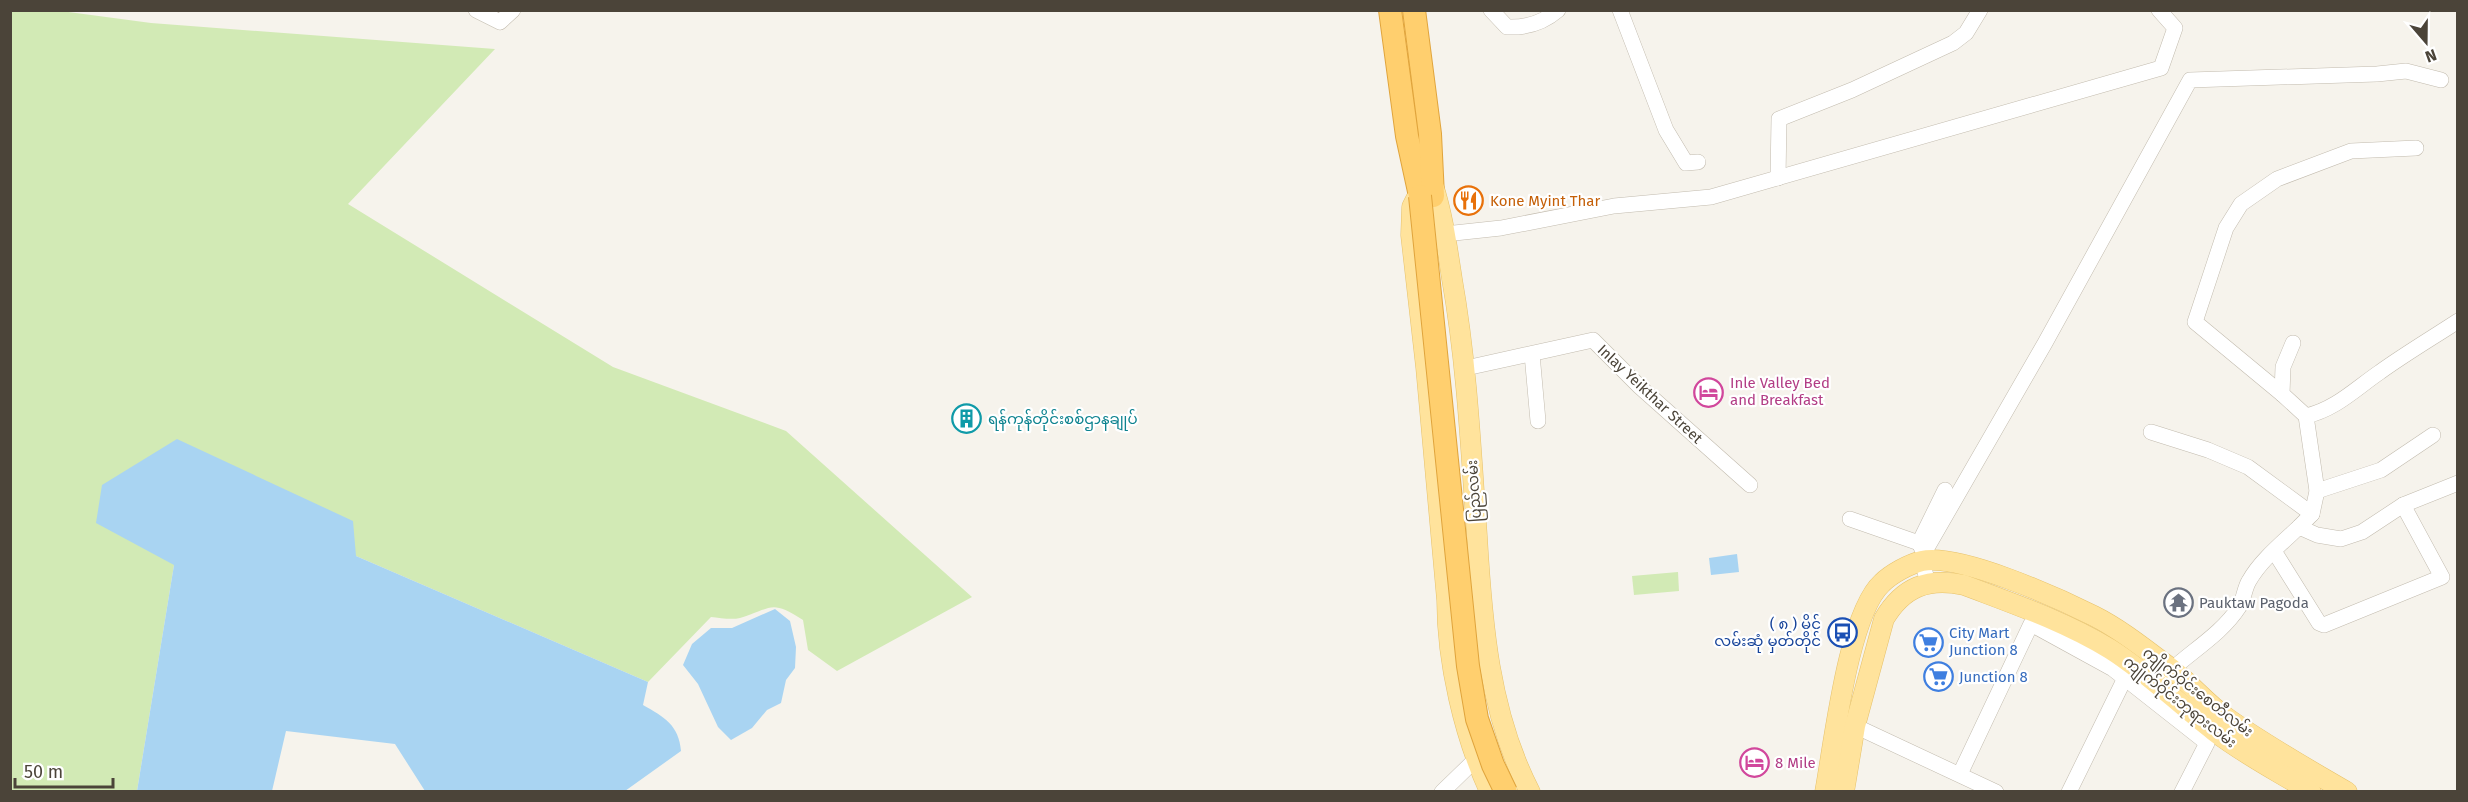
<svg xmlns="http://www.w3.org/2000/svg" width="2468" height="802" viewBox="0 0 2468 802" font-family="'Fira Sans','Noto Sans Myanmar',sans-serif">
  <style>
    .green { fill: #d2eab5 }
    .water { fill: #a9d4f2 }
    .lines { fill: none; stroke-linecap: round; stroke-linejoin: round }
    .minor-casing { stroke: #c2bbae; stroke-width: 16 }
    .major-casing { stroke: #e6c16a; stroke-width: 21 }
    .highway-casing { stroke: #e0a43c; stroke-width: 24 }
    .minor { stroke: #fff; stroke-width: 15 }
    .major { stroke: #ffe39c; stroke-width: 20 }
    .highway { stroke: #ffcf6e; stroke-width: 22 }
    .highway-bridge-casing { stroke: #e0a43c; stroke-width: 24; stroke-linecap: butt }
    .highway-bridge { stroke: #ffcf6e; stroke-width: 22 }
    .labels { text-anchor: middle; dominant-baseline: central; stroke-width: 4.5; stroke-linejoin: round; paint-order: stroke }
    .food-label { font-size: 15px; fill: #c56008; stroke: #fff; text-anchor: start }
    .hotel-label { font-size: 15px; fill: #b23c85; stroke: #fff; text-anchor: start }
    .street-label { font-size: 15px; fill: #4b4439; stroke: #fff }
    .culture-label { font-size: 15px; fill: #0d838f; stroke: #fff; text-anchor: start }
    .worship-label { font-size: 15px; fill: #5b616d; stroke: #fff; text-anchor: start }
    .transit-label { font-size: 15px; fill: #164399; stroke: #fff; text-anchor: end }
    .shop-label { font-size: 15px; fill: #366cbe; stroke: #fff; text-anchor: start }
  </style>
  <rect width="100%" height="100%" fill="#f6f3ec"/>
  <g class="green">
    <path d="M10,11H61L151,23L495,49L348,204L613,367L786,431L972,597L837,671L808,650L803,620C770,599 773,608 740,618C732,620 720,618 711,617L648,682L356,556L174,565L137,791H11Z"/>
    <polygon points="1678,572 1679,591 1634,595 1632,576"/>
  </g>
  <g class="water">
    <path d="M177,439L353,521L356,556L648,682L643,705C664,717 679,725 681,751L625,791H425L395,744L286,731L272,791H137L174,565L96,523L102,485Z"/>
    <polygon points="1737,554 1739,572 1711,575 1709,558"/>
    <polygon points="775,609 790,621 796,647 795,668 786,680 781,703 767,710 752,728 731,740 718,727 698,684 683,665 692,644 711,628 732,628"/>
  </g>
  <g class="lines">
    <defs>
      <g id="minor">
        <polyline points="476,10 500,22 513,10"/>
        <path d="M1491,10L1507,27C1526,28 1543,23 1558,10"/>
        <polyline points="1620,10 1666,130 1686,163 1698,162"/>
        <polyline points="1778,178 1779,119 1852,90 1953,43 1966,33 1980,10"/>
        <polyline points="1445,234 1501,228 1614,206 1711,197 2161,68 2175,28 2159,10"/>
        <polyline points="2293,343 2283,367 2282,394 2306,416"/>
        <polyline points="1532,354 1538,421"/>
        <polyline points="1466,368 1593,340 1640,387 1750,485"/>
        <polyline points="2282,394 2195,322 2226,228 2241,204 2277,179 2351,151 2416,148"/>
        <polyline points="2151,432 2208,450 2248,467 2312,514"/>
        <polyline points="2317,491 2381,470 2433,435"/>
        <polyline points="1850,519 1919,543"/>
        <path d="M2299,527L2312,514L2317,491L2306,416C2336,409 2355,389 2380,372C2405,354 2432,338 2458,321"/>
        <polyline points="2274,551 2319,623 2324,625 2442,577 2403,505"/>
        <polyline points="1924,553 2045,343 2190,80 2377,74 2406,71 2441,80"/>
        <polyline points="1928,583 1922,561 1924,553 1919,543 1945,490"/>
        <path d="M2158,683C2182,656 2219,638 2239,607C2244,600 2244,589 2249,581C2260,561 2282,543 2299,527L2317,535L2341,539L2362,532L2403,505L2458,483"/>
        <polyline points="1855,726 1996,792"/>
        <polyline points="1960,774 2031,624 2113,669 2207,743 2182,792"/>
        <polyline points="1442,792 1475,760"/>
        <polyline points="2069,792 2125,678"/>
      </g>
      <g id="major">
        <path d="M1433,185C1443,216 1447,247 1452,279C1467,364 1471,450 1477,536C1482,623 1489,713 1530,792"/>
        <path d="M1416,199L1412,207L1411,235L1426,367L1447,600C1447,662 1464,735 1490,792"/>
        <path d="M1825,792C1834,744 1848,614 1882,583C1891,574 1909,564 1922,561C1959,553 2058,598 2094,616C2120,629 2145,649 2169,667C2189,682 2206,703 2227,718C2265,745 2306,768 2347,792"/>
        <path d="M1844,792L1855,726L1884,619C1903,587 1928,577 1964,585C2014,604 2064,621 2110,649C2148,673 2179,704 2214,731C2245,755 2279,772 2311,792"/>
      </g>
      <g id="highway">
        <polyline points="1390,10 1407,136 1420,196"/>
        <polyline points="1414,10 1430,134 1433,196"/>
      </g>
    </defs>
    <use href="#minor" class="minor-casing"/>
    <use href="#major" class="major-casing"/>
    <use href="#highway" class="highway-casing"/>
    <use href="#minor" class="minor"/>
    <use href="#major" class="major"/>
    <use href="#highway" class="highway"/>
    <defs>
      <polyline id="highway-bridge" points="1420,196 1468,666 1477,719 1493,765 1506,792"/>
    </defs>
    <use href="#highway-bridge" class="highway-bridge-casing"/>
    <use href="#highway-bridge" class="highway-bridge"/>
  </g>
  <defs>
    <symbol id="restaurant-ring" viewBox="-11 -11 22 22"><circle r="9.5" fill="#fff" stroke="#e8710a" stroke-width="1.5"/><path d="M-5-6h1v4h1v-4h1v4h1v-4h1v5L-1.5 .5V6h-2V.5L-5-1ZM5-6V6H3V1.5H1.5Q1.5-4 5-6Z" fill="#e8710a"/></symbol>
    <symbol id="hotel-ring" viewBox="-11 -11 22 22"><circle r="9.5" fill="#fff" stroke="#d1479c" stroke-width="1.5"/><path d="M-6-4.5h1.5V1H6V5H4.5V3h-9V5H-6ZM-4 0a1.8 1.8 0 1 1 3.6 0ZM.5 0V-2.5h3Q6-2.5 6 0Z" fill="#d1479c"/></symbol>
    <symbol id="building-ring" viewBox="-11 -11 22 22"><circle r="9.5" fill="#fff" stroke="#0f9aa8" stroke-width="1.5"/><path d="M-4-6H4V6H1V3H-1V6H-4ZM-2.5-4.3h1.7v1.8h-1.7ZM.8-4.3h1.7v1.8H.8ZM-2.5-1h1.7V.8h-1.7ZM.8-1h1.7V.8H.8Z" fill="#0f9aa8"/></symbol>
    <symbol id="temple-ring" viewBox="-11 -11 22 22"><circle r="9.5" fill="#fff" stroke="#6b7280" stroke-width="1.5"/><path d="M0-6L5-2H3V0L6.5 2.5H4V6H1.5V3h-3V6H-4V2.5H-6.5L-3 0V-2H-5Z" fill="#6b7280"/></symbol>
    <symbol id="bus-ring" viewBox="-11 -11 22 22"><circle r="9.5" fill="#fff" stroke="#1a4fb4" stroke-width="1.5"/><path d="M-5-6H5V4H4V6H2V4H-2V6H-4V4H-5ZM-3.5-4V0h7V-4ZM-3.5 1.2v1.5H-2V1.2ZM2 1.2v1.5H3.5V1.2Z" fill="#1a4fb4"/></symbol>
    <symbol id="supermarket-ring" viewBox="-11 -11 22 22"><circle r="9.5" fill="#fff" stroke="#3f7fe0" stroke-width="1.5"/><path d="M-6-5.5h2.5l.6 2H6L4.5 2H-2.5L-4.4-4H-6ZM-1.5 3.2a1.3 1.3 0 1 0 .1 0ZM3 3.2a1.3 1.3 0 1 0 .1 0Z" fill="#3f7fe0"/></symbol>
  </defs>
  <g fill-rule="evenodd">
    <use href="#restaurant-ring" x="1452" y="184" width="33" height="33"/>
    <use href="#hotel-ring" x="1692" y="376" width="33" height="33"/>
    <use href="#building-ring" x="950" y="402" width="33" height="33"/>
    <use href="#temple-ring" x="2162" y="586" width="33" height="33"/>
    <use href="#bus-ring" x="1826" y="616" width="33" height="33"/>
    <use href="#supermarket-ring" x="1912" y="626" width="33" height="33"/>
    <use href="#supermarket-ring" x="1922" y="660" width="33" height="33"/>
    <use href="#hotel-ring" x="1738" y="746" width="33" height="33"/>
  </g>
  <g class="labels">
    <g class="food-label">
      <text x="1490" y="201">Kone Myint Thar</text>
    </g>
    <g class="hotel-label">
      <text x="1730" y="383">Inle Valley Bed<tspan x="1730" dy="17">and Breakfast</tspan></text>
      <text x="1775" y="763">8 Mile</text>
    </g>
    <g class="street-label">
      <text transform="translate(1650 394) rotate(43)">Inlay Yeikthar Street</text>
      <text transform="translate(1474 491) rotate(-94)">ပြည်လမ်း</text>
      <text transform="translate(2198 692) rotate(38)">ကျိုက်ဝိုင်းစေတီလမ်း</text>
      <text transform="translate(2180 702) rotate(38)">ကျိုက်ဝိုင်းဘုရားလမ်း</text>
    </g>
    <g class="culture-label">
      <text x="988" y="419">ရန်ကုန်တိုင်းစစ်ဌာနချုပ်</text>
    </g>
    <g class="worship-label">
      <text x="2199" y="603">Pauktaw Pagoda</text>
    </g>
    <g class="transit-label">
      <text x="1821" y="624">( ၈ ) မိုင်<tspan x="1821" dy="17">လမ်းဆုံ မှတ်တိုင်</tspan></text>
    </g>
    <g class="shop-label">
      <text x="1949" y="633">City Mart<tspan x="1949" dy="17">Junction 8</tspan></text>
      <text x="1959" y="677">Junction 8</text>
    </g>
  </g>
  <rect width="2468" height="802" fill="none" stroke="#4b4439" stroke-width="24"/>
  <g transform="translate(2426 42) rotate(160)" stroke="#ffffff" stroke-width="4.5" paint-order="stroke">
  <path d="M0-4.5L10 22L0 15L-10 22Z" fill="#4b4439"/>
  <text y="-9" font-size="16" font-weight="bold" text-anchor="middle" fill="#4b4439">N</text>
  </g>
  <path d="M15 778v9h98v-9" fill="none" stroke="#4b4439" stroke-width="3"/>
  <text x="24" y="778" font-size="18" fill="#4b4439" stroke="#ffffff" stroke-width="4.5" paint-order="stroke">50 m</text>
</svg>
